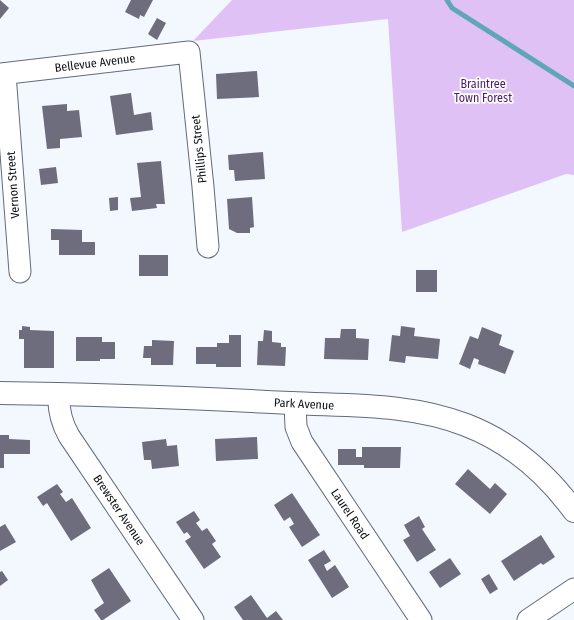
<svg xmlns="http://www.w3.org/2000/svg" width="574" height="620" viewBox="0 0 574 620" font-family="'Fira Sans Condensed',sans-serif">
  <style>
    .green { fill: #e0c1f5 }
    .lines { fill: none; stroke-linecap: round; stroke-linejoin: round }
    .stream { stroke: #5fa6b7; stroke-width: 5 }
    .building { fill: #6d6d7e }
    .minor-casing { stroke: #636b7a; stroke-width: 23 }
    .tertiary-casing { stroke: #636b7a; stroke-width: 24 }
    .minor { stroke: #fff; stroke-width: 21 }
    .tertiary { stroke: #fff; stroke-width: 22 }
    .labels { text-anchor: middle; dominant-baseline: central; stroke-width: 3.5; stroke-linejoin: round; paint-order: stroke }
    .street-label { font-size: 12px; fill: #0c1015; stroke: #fff }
    .park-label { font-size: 12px; fill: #4d1c67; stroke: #fff }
  </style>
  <rect width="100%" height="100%" fill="#f3f7fe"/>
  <polygon class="green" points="232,0 574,0 574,175 566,174 402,232 388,19 193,41"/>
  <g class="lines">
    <polyline class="stream" points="447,0 452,8 574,86"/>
  </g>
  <g class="building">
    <polygon points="0,0 9,8 0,19"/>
    <polygon points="131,0 153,0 144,17 140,15 139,19 125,12"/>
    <polygon points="157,18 166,23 157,40 148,34"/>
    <polygon points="257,71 259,97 217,99 216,74"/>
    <polygon points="131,93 134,115 151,112 153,130 116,135 110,96"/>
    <polygon points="67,104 67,111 79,110 82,137 60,139 60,148 47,149 42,106"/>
    <polygon points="263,152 265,179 235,181 234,170 229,170 228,155"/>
    <polygon points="161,161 165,204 156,204 157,208 132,211 130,198 141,197 137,163"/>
    <polygon points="56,167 58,183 41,185 39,169"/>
    <polygon points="118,197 118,210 110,211 109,198"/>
    <polygon points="252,197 254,227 250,228 250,233 237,233 229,229 227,199"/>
    <polygon points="51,229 82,230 82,242 95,242 95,255 59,255 59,240 51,240"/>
    <rect x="139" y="255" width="29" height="21"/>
    <rect x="416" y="270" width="21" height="22"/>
    <polygon points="22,326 30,327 30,330 54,331 54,368 24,368 24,339 19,339 19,330 22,330"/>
    <polygon points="401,326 415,328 414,336 440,339 438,359 406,356 405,363 389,361 392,335 400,336"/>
    <polygon points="482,327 502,335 499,345 514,351 505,374 478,364 479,360 474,358 470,369 459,364 470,336 478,339"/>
    <polygon points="341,329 356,329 356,338 369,339 368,360 324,359 325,338 340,338"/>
    <polygon points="264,330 272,331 272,342 281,343 281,347 286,347 285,366 257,365 258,341 263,341"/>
    <polygon points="229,335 241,335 241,367 216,367 216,364 196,364 196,347 217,347 217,343 229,343"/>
    <polygon points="76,337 102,337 102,342 115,342 115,359 100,359 100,361 76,361"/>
    <polygon points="152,340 174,341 173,365 151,365 151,358 143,358 144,346 152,346"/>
    <polygon points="0,435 9,435 9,439 30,440 30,454 4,454 4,468 0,468"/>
    <polygon points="257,437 258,459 216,461 215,439"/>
    <polygon points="166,439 167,446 177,445 179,466 152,469 151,460 144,460 142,442"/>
    <polygon points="362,447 401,447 400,468 364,468 364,465 356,465 356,457 362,457"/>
    <rect x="338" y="449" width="18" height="16"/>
    <polygon points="468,469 490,489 495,483 507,494 490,514 455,484"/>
    <polygon points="57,484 63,492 60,494 66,502 72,498 91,528 71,541 47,503 43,506 37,497"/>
    <polygon points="292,493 320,535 302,547 289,527 294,524 290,517 284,521 274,505"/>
    <polygon points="194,511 200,520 196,523 202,531 207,528 216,541 212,544 221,557 204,569 185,541 191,537 187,532 184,534 176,522"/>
    <polygon points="419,516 425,527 422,529 436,550 417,562 403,540 410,536 404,525"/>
    <polygon points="5,524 16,542 0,551 0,527"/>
    <polygon points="541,535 555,557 543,565 541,563 514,581 501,561"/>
    <polygon points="324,550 331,561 324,565 327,571 335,565 349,587 332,598 308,560"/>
    <polygon points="450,558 461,574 440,588 429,572"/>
    <polygon points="109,568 131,601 103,620 101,620 94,610 104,603 91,580"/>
    <polygon points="2,571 8,580 0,586 0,572"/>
    <polygon points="489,574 498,589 490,594 481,579"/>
    <polygon points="251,595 267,618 276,611 283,620 243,620 234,607"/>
  </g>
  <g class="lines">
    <defs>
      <g id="minor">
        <polyline points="0,74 189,52 203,187 208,247"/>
        <polyline points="5,74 20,272"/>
        <path d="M59,394C58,410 61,422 69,436L193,620"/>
        <polyline points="295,403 296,427 302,442 421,620"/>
        <polyline points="528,620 574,589"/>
      </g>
      <path id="tertiary" d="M0,393C97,394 194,398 290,403C349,406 410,403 466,425C510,442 546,473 574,511"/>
    </defs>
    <use href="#minor" class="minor-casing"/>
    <use href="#tertiary" class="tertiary-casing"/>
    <use href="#minor" class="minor"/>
    <use href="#tertiary" class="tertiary"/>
  </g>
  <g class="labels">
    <g class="street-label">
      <text transform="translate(95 63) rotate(-7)">Bellevue Avenue</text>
      <text transform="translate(199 149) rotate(-96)">Phillips Street</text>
      <text transform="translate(13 185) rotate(-94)">Vernon Street</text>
      <text transform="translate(304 404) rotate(3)">Park Avenue</text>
      <text transform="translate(119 510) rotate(56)">Brewster Avenue</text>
      <text transform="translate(350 514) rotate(56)">Laurel Road</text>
    </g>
    <g class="park-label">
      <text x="483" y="84">Braintree<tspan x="483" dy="14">Town Forest</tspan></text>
    </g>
  </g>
</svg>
